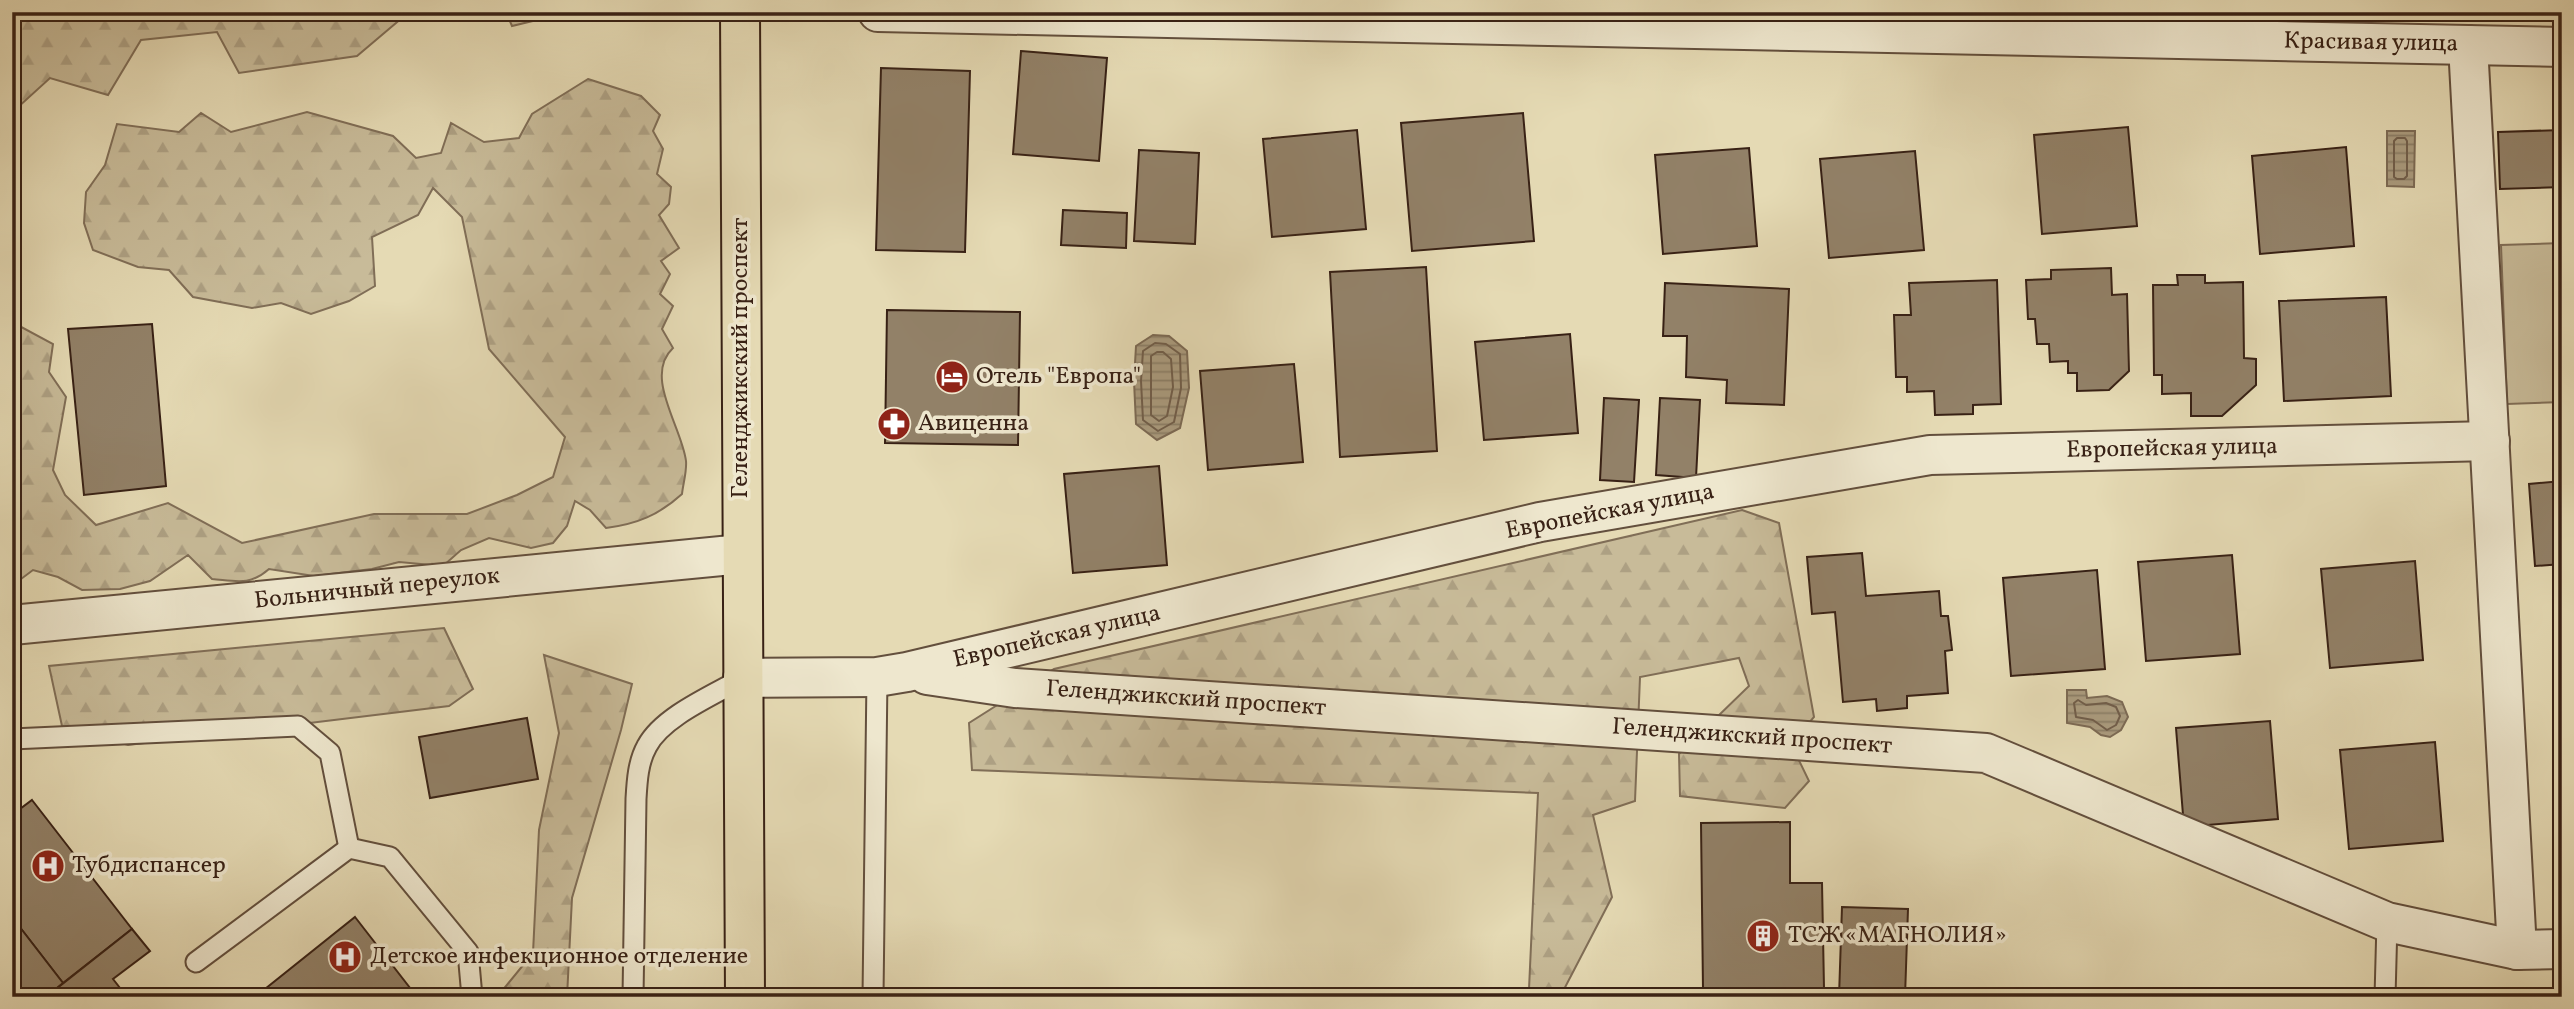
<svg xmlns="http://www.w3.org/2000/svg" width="2574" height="1009" viewBox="0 0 2574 1009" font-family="Vollkorn,serif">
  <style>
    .grass { fill: #c8bb99; stroke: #806e57; stroke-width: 2 }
    .forest { fill: url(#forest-firs); stroke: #806e57; stroke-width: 2 }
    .water { fill: url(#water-rules); stroke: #7c6a54; stroke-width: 2 }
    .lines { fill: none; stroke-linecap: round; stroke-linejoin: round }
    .shore { stroke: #715e4a; stroke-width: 2 }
    .building { fill: #928168; stroke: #382115; stroke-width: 2 }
    .lane-casing { stroke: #634f3d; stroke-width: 23 }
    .street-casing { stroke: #634f3d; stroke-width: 42 }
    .primary-casing { stroke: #382115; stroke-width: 42 }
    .lane { stroke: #eee7ce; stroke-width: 19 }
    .street { stroke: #eee7ce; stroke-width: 38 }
    .primary { stroke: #e5dab4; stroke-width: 38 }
    .labels { text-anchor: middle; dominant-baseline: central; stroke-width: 7; stroke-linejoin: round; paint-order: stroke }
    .street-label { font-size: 24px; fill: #382115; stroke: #eee7ce }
    .poi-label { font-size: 24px; fill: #382115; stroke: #eee7ce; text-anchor: start }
  </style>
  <defs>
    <pattern id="forest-firs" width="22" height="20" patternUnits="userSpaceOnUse" patternTransform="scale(1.75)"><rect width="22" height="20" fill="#c8bb99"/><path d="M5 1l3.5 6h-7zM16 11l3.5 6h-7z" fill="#ada083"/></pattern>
    <pattern id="water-rules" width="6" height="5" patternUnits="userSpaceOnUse" patternTransform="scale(1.75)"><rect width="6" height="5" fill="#aa9b7e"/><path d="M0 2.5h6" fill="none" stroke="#8b7e66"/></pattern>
  </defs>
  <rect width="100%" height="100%" fill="#e5dab4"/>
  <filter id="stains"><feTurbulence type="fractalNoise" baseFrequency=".00286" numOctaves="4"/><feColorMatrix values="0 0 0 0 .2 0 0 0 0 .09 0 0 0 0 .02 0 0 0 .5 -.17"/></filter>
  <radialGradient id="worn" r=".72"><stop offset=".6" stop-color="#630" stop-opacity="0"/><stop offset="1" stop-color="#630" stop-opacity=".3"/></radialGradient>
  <polygon class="grass" points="2562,243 2562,402 2507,404 2501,245"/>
  <g class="forest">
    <polygon points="12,12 409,12 357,56 239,73 217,32 141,40 108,95 50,78 16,109 12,106"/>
    <polygon points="506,12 570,12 512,26"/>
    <path d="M588,79L641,96L660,115L653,131L663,149L657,174L671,187L669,204L659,215L679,248L661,261L670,274L660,294L673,306L662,329L673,348C643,376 682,427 686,461C687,471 683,484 682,494C659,515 637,524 606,528L590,510L575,501L567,526L553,543L531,548L489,538L461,550L443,566L399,562L372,569L314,576L269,569C250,586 236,581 212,579L188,555L150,581L120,589L82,590L58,577L33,570L17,582L12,597V322L53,344L49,372L66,397L53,470L65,495L96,525L168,503L242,543L374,514H467L517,495L553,477L565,437L489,349L462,217L433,188L418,215L372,237L375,286L349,301L311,314L281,303L252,308L193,297L169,270L138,267L93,250L84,223L86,192L105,165L117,124L179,132L201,113L231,132L307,112L393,136L416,158L441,153L451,123L484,142L519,138L532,114Z"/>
    <polygon points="1742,510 1779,523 1814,717 1791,744 1809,781 1785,808 1680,796 1679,754 1749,686 1739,658 1640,677 1635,801 1593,815 1612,897 1560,997 1552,997 1529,989 1538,793 972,770 969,723 1054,669"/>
    <polygon points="444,628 473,689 449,706 128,745 62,726 49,666"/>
    <polygon points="544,655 632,684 621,730 572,898 567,997 497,997 533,953 539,830 559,733"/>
  </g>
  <g class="water">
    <polygon points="2387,131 2415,131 2414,187 2387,186"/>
    <polygon points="1153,335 1169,336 1187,351 1189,388 1180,428 1157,440 1136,424 1134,381 1136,346"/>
    <polygon points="2067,690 2086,690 2087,698 2107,696 2122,702 2128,717 2121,730 2110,737 2101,735 2090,727 2067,723"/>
  </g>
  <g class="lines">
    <g class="shore">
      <polygon points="2397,138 2405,138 2407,141 2407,176 2404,179 2397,179 2394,177 2394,141"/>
      <polygon points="1155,343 1166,344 1180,354 1181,388 1174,422 1158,431 1143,420 1141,381 1143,351"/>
      <polygon points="1157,352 1163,352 1171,359 1173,387 1167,416 1159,421 1151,415 1151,356"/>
      <polygon points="2078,700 2086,705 2106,703 2116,707 2120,716 2116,725 2107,730 2093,720 2076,717 2074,703"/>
    </g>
  </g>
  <g class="building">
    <polygon points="1021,51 1107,58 1099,161 1013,154"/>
    <polygon points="881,68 970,71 965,252 876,250"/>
    <polygon points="1523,113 1534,241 1412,251 1401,123"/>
    <polygon points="2128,127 2137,226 2042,234 2034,135"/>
    <polygon points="1357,130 1366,229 1272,237 1263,139"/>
    <polygon points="2562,130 2562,187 2500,189 2498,132"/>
    <polygon points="2346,147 2354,246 2260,254 2252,156"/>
    <polygon points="1749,148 1757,246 1663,254 1655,155"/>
    <polygon points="1139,150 1199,153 1195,244 1134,241"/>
    <polygon points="1915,151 1924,250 1829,258 1820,159"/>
    <polygon points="1063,210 1127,213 1126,248 1061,245"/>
    <polygon points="1426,267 1437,451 1340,457 1330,272"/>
    <polygon points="2111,268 2112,295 2127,294 2129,371 2109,390 2077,391 2077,373 2068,373 2068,361 2050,362 2049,344 2037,344 2035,319 2028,319 2026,280 2051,279 2051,270"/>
    <polygon points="2177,275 2205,275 2205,283 2243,282 2244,358 2256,359 2256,385 2222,416 2191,416 2191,393 2162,394 2162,375 2154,375 2153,285 2178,285"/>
    <polygon points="1997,280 2001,404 1973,405 1973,414 1935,415 1934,391 1907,392 1907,377 1896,377 1894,315 1911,315 1909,283"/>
    <polygon points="1665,283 1789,289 1784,405 1726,403 1727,380 1686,377 1687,336 1663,336"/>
    <polygon points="2386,297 2391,396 2284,401 2279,301"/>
    <polygon points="887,310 1020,312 1018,445 885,443"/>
    <polygon points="152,324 166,486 84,495 68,329"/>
    <polygon points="1570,334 1578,433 1484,440 1475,342"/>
    <polygon points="1294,364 1303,462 1208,470 1200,371"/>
    <polygon points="1604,398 1639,400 1634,482 1600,480"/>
    <polygon points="1660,398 1700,400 1696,478 1656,475"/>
    <polygon points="1159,466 1167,565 1073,573 1064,474"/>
    <polygon points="2562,481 2562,564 2535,566 2529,484"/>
    <polygon points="1862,553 1866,596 1939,591 1941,616 1948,616 1952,650 1945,651 1948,693 1907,696 1907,708 1877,711 1876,699 1843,702 1835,612 1812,614 1807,557"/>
    <polygon points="2232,555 2240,654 2146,661 2138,562"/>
    <polygon points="2415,561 2423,660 2330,668 2321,569"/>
    <polygon points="2097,570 2105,669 2011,676 2003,578"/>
    <polygon points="527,718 538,779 430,798 419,737"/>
    <polygon points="2270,721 2278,819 2184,827 2176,728"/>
    <polygon points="2435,742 2443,841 2349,849 2340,750"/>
    <polygon points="32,800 132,929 63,983 12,917 12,815"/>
    <polygon points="1790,822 1790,883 1822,883 1824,988 1703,989 1701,823"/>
    <polygon points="1842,907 1908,909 1905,997 1839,997"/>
    <polygon points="12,917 63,983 46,997 12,997"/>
    <polygon points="355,917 417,997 255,997"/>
    <polygon points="132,929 150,951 113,979 127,997 46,997"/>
    <polygon points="2437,988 2524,991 2524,997 2436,997"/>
  </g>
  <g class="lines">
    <defs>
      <g id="lane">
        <polyline points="12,739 298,726 330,753 349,848"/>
        <polyline points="196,962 349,848 390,857 468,952 472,997"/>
        <path d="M633,997L636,799C637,781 638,762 647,746C663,716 714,695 743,678"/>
        <polyline points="873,997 877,677"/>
        <polyline points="2385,997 2387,922"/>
      </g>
      <g id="street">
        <polyline points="878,12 2562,47"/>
        <polyline points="2468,45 2517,950"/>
        <polyline points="12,625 742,554"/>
        <polyline points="927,675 1015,688 1986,753 2387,922 2517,950 2562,949"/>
        <polyline points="743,678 877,677 907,672 1540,522 1930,455 2490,441"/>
      </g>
      <polyline id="primary" points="740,12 745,997"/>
    </defs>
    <use href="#lane" class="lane-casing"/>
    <use href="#street" class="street-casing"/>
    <use href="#primary" class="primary-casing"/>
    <use href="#lane" class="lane"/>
    <use href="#street" class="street"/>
    <use href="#primary" class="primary"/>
  </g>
  <defs>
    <symbol id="hotel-disc" viewBox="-11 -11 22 22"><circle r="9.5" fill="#8f2418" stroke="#eee7ce"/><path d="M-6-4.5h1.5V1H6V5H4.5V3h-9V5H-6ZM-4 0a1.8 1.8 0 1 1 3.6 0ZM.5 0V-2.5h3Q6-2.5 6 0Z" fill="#fff"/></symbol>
    <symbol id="pharmacy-disc" viewBox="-11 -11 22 22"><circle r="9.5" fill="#8f2418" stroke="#eee7ce"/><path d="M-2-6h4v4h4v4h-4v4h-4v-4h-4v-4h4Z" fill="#fff"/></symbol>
    <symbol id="hospital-disc" viewBox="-11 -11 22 22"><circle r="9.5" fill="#8f2418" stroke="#eee7ce"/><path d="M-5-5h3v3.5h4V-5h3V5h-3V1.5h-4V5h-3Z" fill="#fff"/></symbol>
    <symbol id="building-disc" viewBox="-11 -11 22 22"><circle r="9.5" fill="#8f2418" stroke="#eee7ce"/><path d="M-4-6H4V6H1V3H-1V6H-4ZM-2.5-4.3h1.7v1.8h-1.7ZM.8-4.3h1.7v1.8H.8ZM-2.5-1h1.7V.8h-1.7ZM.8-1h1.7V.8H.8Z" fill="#fff"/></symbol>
  </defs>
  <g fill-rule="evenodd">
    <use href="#hotel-disc" x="933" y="358" width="38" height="38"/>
    <use href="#pharmacy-disc" x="875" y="405" width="38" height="38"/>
    <use href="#hospital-disc" x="29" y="847" width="38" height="38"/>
    <use href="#building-disc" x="1744" y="917" width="38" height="38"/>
    <use href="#hospital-disc" x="326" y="938" width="38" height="38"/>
  </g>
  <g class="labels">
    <g class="street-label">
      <text transform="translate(2371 43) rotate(1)">Красивая улица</text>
      <text transform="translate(741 358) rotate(-90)">Геленджикский проспект</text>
      <text transform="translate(2172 449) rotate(-1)">Европейская улица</text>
      <text transform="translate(1610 512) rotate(-11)">Европейская улица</text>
      <text transform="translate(377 589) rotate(-6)">Больничный переулок</text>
      <text transform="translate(1057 637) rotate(-13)">Европейская улица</text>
      <text transform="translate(1186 699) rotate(4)">Геленджикский проспект</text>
      <text transform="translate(1752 737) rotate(4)">Геленджикский проспект</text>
    </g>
    <g class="poi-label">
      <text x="976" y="377">Отель "Европа"</text>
      <text x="918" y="424">Авиценна</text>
      <text x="72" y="866">Тубдиспансер</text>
      <text x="1788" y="936">ТСЖ «МАГНОЛИЯ»</text>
      <text x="370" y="957">Детское инфекционное отделение</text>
    </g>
  </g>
  <rect width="2574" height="1009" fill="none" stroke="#e5dab4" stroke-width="42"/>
  <rect x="14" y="14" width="2546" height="981" fill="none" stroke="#382115" stroke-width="3.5"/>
  <rect x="21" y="21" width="2532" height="967" fill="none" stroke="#382115" stroke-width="2"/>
  <rect width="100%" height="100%" filter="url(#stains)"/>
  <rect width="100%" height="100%" fill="url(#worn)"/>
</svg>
